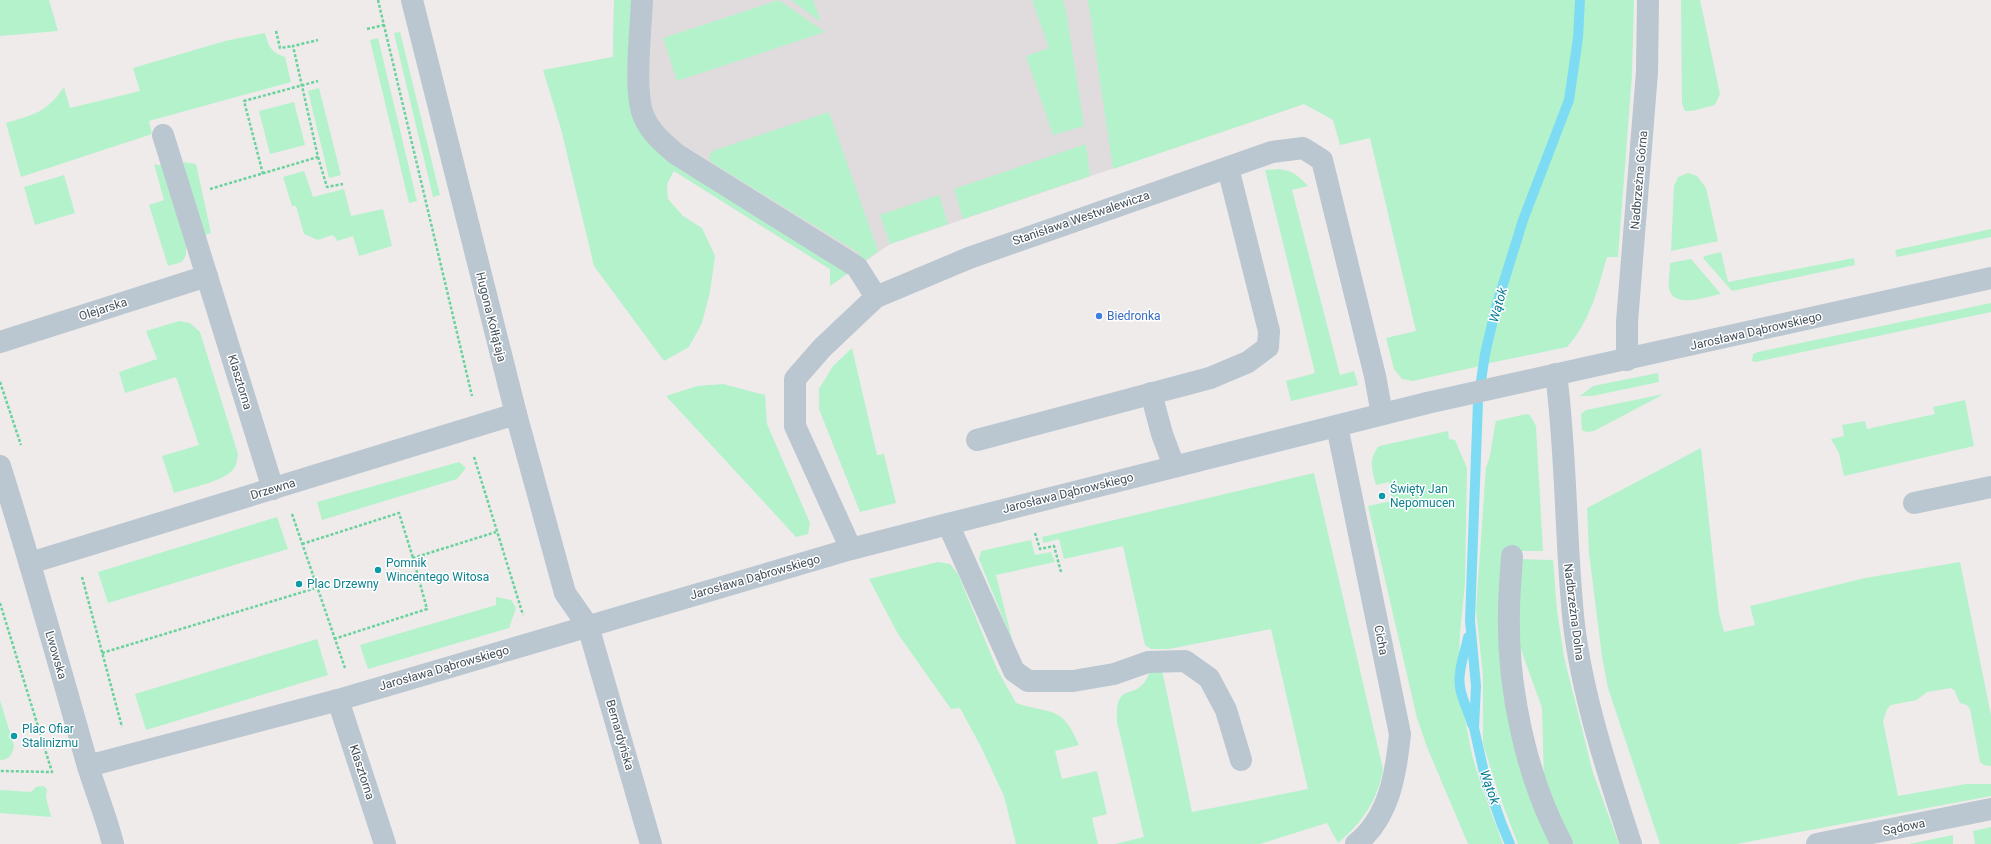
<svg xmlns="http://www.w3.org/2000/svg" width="1991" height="844" viewBox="0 0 1991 844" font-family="Roboto,sans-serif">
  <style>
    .education { fill: #e0dcdd }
    .green { fill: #b4f2cb }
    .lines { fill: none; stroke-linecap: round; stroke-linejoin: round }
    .stream { stroke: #7ddcf3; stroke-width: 10 }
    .path { stroke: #69d29d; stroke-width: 2.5; stroke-dasharray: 3 2; stroke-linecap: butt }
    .minor { stroke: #bac6d0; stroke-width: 22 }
    .shop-dot { fill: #3f7fe0; stroke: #fff; stroke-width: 1.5 }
    .culture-dot { fill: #0f9aa8; stroke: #fff; stroke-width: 1.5 }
    .labels { text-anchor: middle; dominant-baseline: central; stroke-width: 3; stroke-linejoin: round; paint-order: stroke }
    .street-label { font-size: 12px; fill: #424f5a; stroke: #fff }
    .shop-label { font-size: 12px; fill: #366cbe; stroke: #fff; text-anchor: start }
    .culture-label { font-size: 12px; fill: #0d838f; stroke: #fff; text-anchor: start }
    .water-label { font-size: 13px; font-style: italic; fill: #037b97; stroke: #fff }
  </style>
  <rect width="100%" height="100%" fill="#efebeb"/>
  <polygon class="education" points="614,0 1299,0 1304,104 890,244 830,286 830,269 674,171 572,65 613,57"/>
  <g class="green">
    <polygon points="0,0 49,0 58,31 0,36"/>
    <polygon points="614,0 634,0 630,105 848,273 830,286 830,269 674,171 667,184 668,199 683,216 702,228 715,256 710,292 702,323 689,347 664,361 594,266 561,129 543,70 613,57"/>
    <polygon points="779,0 825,32 677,81 663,38"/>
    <polygon points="791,0 813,0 821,22"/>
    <polygon points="1032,0 1063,0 1066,10 1084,126 1053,135 1026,56 1049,48"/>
    <polygon points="1088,0 1578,0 1576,37 1567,99 1545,160 1520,219 1494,306 1480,366 1413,381 1402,379 1394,369 1386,338 1416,331 1370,138 1340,145 1333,120 1304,104 1113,169"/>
    <path d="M1583,0H1634L1632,75L1618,257H1607C1598,288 1590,322 1567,347L1485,364L1499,307L1525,221L1550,162L1572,101L1581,38Z"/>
    <polygon points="1681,0 1700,0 1720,94 1715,105 1692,111 1685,111 1682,104"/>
    <polygon points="400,32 440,195 433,197 394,33"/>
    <path d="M265,33C269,47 271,52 285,57L291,82L149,121L152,134L21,177L6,123C35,114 46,113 64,87L70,108L140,91L133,68L225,41Z"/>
    <polygon points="378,38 417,201 409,203 370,40"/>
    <polygon points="319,88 341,175 329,178 308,91"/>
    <polygon points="294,102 305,145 270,154 259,111"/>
    <polygon points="829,112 878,251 863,262 859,253 714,164 709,159 710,154 715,150"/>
    <polygon points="1086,144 1090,176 963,219 954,189"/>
    <polygon points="183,162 196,164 211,233 203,236"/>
    <polygon points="154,164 164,166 186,242 186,255 182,262 168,266 149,205 164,200"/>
    <path d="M1279,169C1293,171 1299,176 1308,186L1292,190L1340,375L1354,371L1358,385L1291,401L1286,381L1315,373L1265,170Z"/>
    <polygon points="304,171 313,197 344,189 351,216 383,209 392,246 359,256 353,236 337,241 335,237 332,235 318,240 304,234 296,206 292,206 283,177"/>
    <polygon points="1688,173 1697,176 1706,188 1718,241 1671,251 1674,186 1678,177"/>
    <polygon points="64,175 75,213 35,225 24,187"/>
    <polygon points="939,195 948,224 890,244 880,215"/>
    <polygon points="1991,229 1991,237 1897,257 1895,250"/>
    <polygon points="1721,252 1728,282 1854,258 1855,265 1732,291 1703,258 1705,256"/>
    <path d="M1691,259L1721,294C1708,296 1673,310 1669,288C1668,281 1670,271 1670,263Z"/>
    <polygon points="1991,303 1991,312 1755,362 1752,361 1753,354 1758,352"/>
    <path d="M179,321L190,323L200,332L238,454C237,458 237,464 235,467C227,481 190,488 174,493L162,456L199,445L176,377L125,393L119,372L157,359L146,331Z"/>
    <polygon points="852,348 877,455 884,454 896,503 860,512 819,409 819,389 833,366"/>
    <polygon points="1658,373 1659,382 1592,396 1580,396 1593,386"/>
    <polygon points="723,384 765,395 767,424 810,523 808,534 796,537 666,396 697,386"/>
    <polygon points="1664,394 1594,431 1586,432 1582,430 1581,414 1586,410"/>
    <polygon points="1965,400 1974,446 1844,476 1839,453 1831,439 1844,436 1842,425 1865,421 1867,429 1935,414 1933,407"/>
    <path d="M1526,414L1530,415L1536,426L1543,551H1504L1500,618L1553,844H1518L1498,792L1483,744V676L1476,610L1486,467C1491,460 1493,432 1496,421Z"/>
    <path d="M1448,431L1449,439L1455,440L1467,468L1465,583L1460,633L1458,683L1472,755L1481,785L1503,844H1468L1427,747L1417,718L1368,506L1392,501L1389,482L1376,485C1372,470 1368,459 1379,446Z"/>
    <polygon points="1701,448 1719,613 1724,632 1755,625 1750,606 1865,578 1960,562 1991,715 1991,766 1984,765 1980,762 1970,709 1967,705 1960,703 1954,690 1951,688 1927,692 1917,700 1891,705 1887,709 1883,721 1898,796 1966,784 1991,784 1991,796 1736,844 1660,844 1608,688 1602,657 1589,553 1587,508"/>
    <polygon points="459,462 466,468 457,479 322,520 317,502"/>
    <path d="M1314,473L1383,769C1378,800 1362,823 1338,843L1327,823L1260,844H1115L1144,837L1117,722C1117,712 1115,698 1126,693C1131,691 1137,690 1141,686C1146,682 1148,675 1151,669L1162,670L1192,812L1308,789L1271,629L1169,649H1151L1145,645L1123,546L1064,559L1059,539L1043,543L1042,537Z"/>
    <polygon points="277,517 288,549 108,603 98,572"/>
    <polygon points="1031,540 1035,555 1051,552 1055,562 996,575 1013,643 979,559 981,551"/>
    <polygon points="1518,559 1553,560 1557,610 1564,657 1593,773 1619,844 1569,844 1544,781 1542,708 1519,644"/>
    <path d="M938,562L950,564L958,574L997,669L1016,703C1051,715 1062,704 1079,745L1055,751L1062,779L1097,771L1107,814L1092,818L1098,844H1016L1004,796L981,747L960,708L951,709L898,634L869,579Z"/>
    <polygon points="496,597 511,600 516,608 509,628 368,669 360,645 496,605"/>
    <polygon points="317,639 328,675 146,730 135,694"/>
    <path d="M0,700L14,746C13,754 9,760 0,760Z"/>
    <polygon points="43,786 47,789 46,797 51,817 0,813 0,790 31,792 36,787"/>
    <polygon points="1991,827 1991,844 1975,844 1973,831"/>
    <polygon points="1953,835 1953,844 1909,844"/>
  </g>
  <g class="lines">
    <g class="stream">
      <path d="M1468,637C1466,649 1461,661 1460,673C1457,691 1467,707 1472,724"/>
      <polyline points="1510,844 1502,825 1485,777 1474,728 1476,686 1470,621 1478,401 1485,354 1496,307 1523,220 1569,100 1578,38 1580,0"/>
    </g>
    <g class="path">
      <polyline points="378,0 472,396"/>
      <polyline points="367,29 384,25"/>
      <polyline points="276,31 280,48 293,46"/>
      <polyline points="318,157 327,187 343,184"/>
      <polyline points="263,174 244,101 318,81"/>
      <polyline points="210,189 318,157 293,46 318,40"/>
      <polyline points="0,382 21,445"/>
      <polyline points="474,457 523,615"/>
      <polyline points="292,514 345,668"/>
      <polyline points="1035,533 1040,549 1054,546 1061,572"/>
      <polyline points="302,544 399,513 413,558"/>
      <polyline points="82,577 122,727"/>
      <polyline points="0,603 52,772 0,771"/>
      <polyline points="334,639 427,609 413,558 496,532"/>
      <polyline points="102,653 316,588"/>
    </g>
    <g class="minor">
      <polyline points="412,0 516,414 565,593 588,626 651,844"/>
      <path d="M642,0C641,28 633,94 644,117C651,133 663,143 676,154L857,267L876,297"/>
      <polyline points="163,135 273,489"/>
      <polyline points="0,342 207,276"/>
      <polyline points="1627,360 1627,322 1647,72 1648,0"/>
      <path d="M1556,374C1567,457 1565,542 1574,625C1583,699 1608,773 1631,844"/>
      <polyline points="1151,393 1162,434 1174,466"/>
      <path d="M1337,426L1400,734C1396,774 1389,818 1356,844"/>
      <polyline points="977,440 1210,378 1248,362 1268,347 1269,331 1228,168"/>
      <path d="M0,466C31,564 59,664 87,763C95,790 106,816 113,844"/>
      <polyline points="1914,503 1991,487"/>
      <polyline points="948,524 1014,671 1028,681 1073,681 1114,674 1148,662 1185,661 1209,678 1226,710 1241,760"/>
      <polyline points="851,549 795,426 795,379 822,348 876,297 969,258 1272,152 1303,148 1322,160 1375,376 1382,414"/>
      <path d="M1512,556C1511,574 1509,592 1509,611C1507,687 1526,777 1562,844"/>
      <polyline points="30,563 516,414"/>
      <polyline points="338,700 385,844"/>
      <polyline points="88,766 338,700 851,549 948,524 1427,403 1991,278"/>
      <polyline points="1817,844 1991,809"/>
    </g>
  </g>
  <circle class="shop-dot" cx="1099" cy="316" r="4"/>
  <g class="culture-dot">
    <circle cx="1382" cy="496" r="4"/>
    <circle cx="378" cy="570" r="4"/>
    <circle cx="299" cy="584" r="4"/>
    <circle cx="14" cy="736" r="4"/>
  </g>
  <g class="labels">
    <g class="street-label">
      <text transform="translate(1639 180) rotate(-85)">Nadbrzeżna Górna</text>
      <text transform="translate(1081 218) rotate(-19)">Stanisława Westwalewicza</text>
      <text transform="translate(103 309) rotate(-18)">Olejarska</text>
      <text transform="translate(491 317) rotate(76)">Hugona Kołłątaja</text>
      <text transform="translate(1756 331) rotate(-13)">Jarosława Dąbrowskiego</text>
      <text transform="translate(240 382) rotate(73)">Klasztorna</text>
      <text transform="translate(273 489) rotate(-17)">Drzewna</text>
      <text transform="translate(1068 493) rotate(-14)">Jarosława Dąbrowskiego</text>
      <text transform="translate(755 577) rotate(-16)">Jarosława Dąbrowskiego</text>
      <text transform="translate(1574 612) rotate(83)">Nadbrzeżna Dolna</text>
      <text transform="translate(1381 640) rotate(79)">Cicha</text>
      <text transform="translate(56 655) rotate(74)">Lwowska</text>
      <text transform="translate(444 668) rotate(-16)">Jarosława Dąbrowskiego</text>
      <text transform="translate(620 735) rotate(74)">Bernardyńska</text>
      <text transform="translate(362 772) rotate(72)">Klasztorna</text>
      <text transform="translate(1904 827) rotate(-11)">Sądowa</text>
    </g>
    <g class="shop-label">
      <text x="1107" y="316">Biedronka</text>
    </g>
    <g class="culture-label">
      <text x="1390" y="489">Święty Jan<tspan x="1390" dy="14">Nepomucen</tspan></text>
      <text x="386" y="563">Pomnik<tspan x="386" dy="14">Wincentego Witosa</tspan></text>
      <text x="307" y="584">Plac Drzewny</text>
      <text x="22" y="729">Plac Ofiar<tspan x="22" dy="14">Stalinizmu</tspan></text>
    </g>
    <g class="water-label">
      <text transform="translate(1498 305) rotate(-74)">Wątok</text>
      <text transform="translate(1490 787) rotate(71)">Wątok</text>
    </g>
  </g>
</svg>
